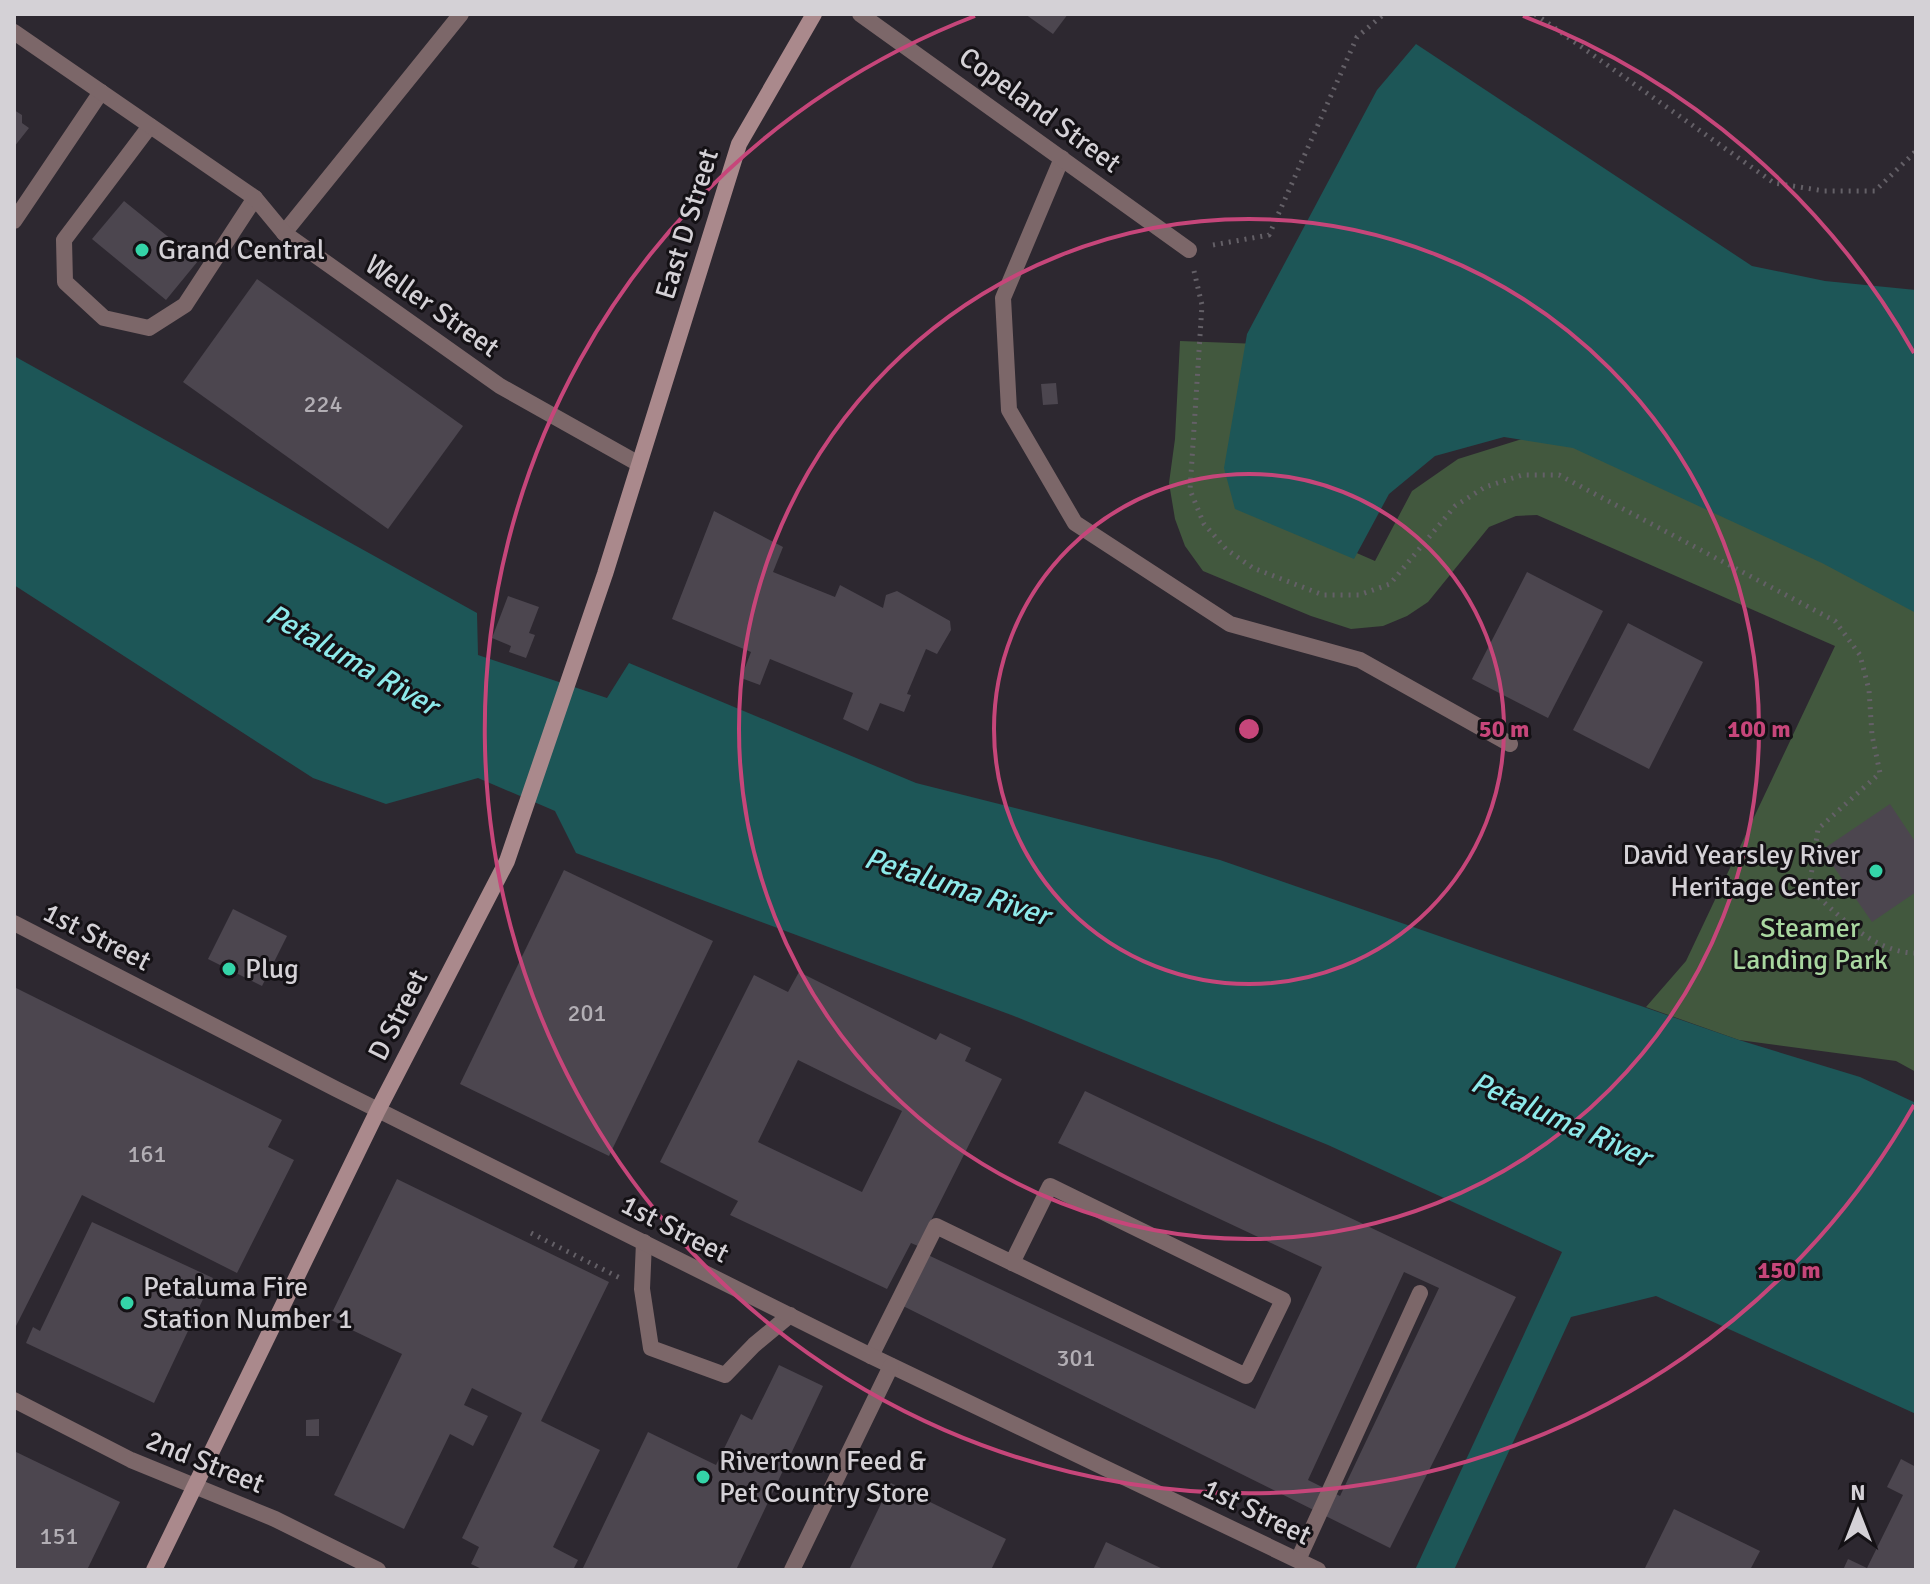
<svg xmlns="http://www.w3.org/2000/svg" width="1930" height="1584" viewBox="0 0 1930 1584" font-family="Signika,sans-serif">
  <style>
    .green { fill: #42583e }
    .water { fill: #1d5657 }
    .building { fill: #4c464f; fill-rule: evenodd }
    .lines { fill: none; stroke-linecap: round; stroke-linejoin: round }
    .path { stroke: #646067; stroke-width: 5; stroke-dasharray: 2 6; stroke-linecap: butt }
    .lane { stroke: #7c6769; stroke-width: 16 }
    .street { stroke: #7c6769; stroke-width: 16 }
    .secondary { stroke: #aa898c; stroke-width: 16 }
    .ring { fill: none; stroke: #c6467a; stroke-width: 4 }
    .poi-dot { fill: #34d4a8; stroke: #141115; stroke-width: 3 }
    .labels { text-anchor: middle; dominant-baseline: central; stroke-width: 6; stroke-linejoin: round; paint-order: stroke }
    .number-label { font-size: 24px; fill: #b2aeb4 }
    .street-label { font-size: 28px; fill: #d4d1d6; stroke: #141115 }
    .poi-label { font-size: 28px; fill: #d4d1d6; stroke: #141115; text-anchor: start }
    .park-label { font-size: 28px; fill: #a9d7a0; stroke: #141115 }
    .water-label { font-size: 30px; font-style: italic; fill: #8de9ea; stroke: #141115 }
    .centre { fill: #c6467a; stroke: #141115; stroke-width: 4 }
    .ring-label { font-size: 24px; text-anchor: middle; font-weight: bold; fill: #c6467a; stroke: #141115; stroke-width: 6; stroke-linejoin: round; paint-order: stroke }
  </style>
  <rect width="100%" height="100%" fill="#2d2830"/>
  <polygon class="green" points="1180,341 1259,344 1249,506 1375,561 1412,491 1458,459 1522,439 1588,449 1916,606 1916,1072 1896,1061 1739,1040 1646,1007 1686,961 1835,646 1537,515 1516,516 1489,527 1428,602 1407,616 1383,626 1351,629 1311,616 1203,571 1185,546 1175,519 1169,483 1175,439"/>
  <g class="water">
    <polygon points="1416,44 1752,266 1825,281 1916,290 1916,613 1822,563 1573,448 1504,437 1435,456 1389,494 1354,559 1235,509 1224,468 1247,334 1377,90"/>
    <polygon points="14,356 477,613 478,655 607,698 629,663 916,783 1220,860 1739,1040 1860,1077 1916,1103 1916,1414 1656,1296 1571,1317 1454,1570 1415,1570 1562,1252 1328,1145 1014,1016 576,853 555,811 478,778 386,804 313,778 14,585"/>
  </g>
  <g class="building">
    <polygon points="1025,14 1068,14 1053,34"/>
    <polygon points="14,110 22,115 22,123 29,128 14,147"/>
    <polygon points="124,201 198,261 166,300 92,239"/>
    <polygon points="257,279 463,426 388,529 183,382"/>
    <polygon points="1056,383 1058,404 1043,405 1041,384"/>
    <polygon points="714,511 783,547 773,572 835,597 840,585 883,608 886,595 897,591 950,621 951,630 937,654 926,649 907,694 911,695 904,712 880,703 868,731 843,719 853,693 770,659 760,685 741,678 751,652 672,619"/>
    <polygon points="1527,572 1603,611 1548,718 1472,679"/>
    <polygon points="508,596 539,607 529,633 535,635 526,658 509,652 511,646 492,638"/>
    <polygon points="1628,623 1703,662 1649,769 1573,730"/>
    <polygon points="1890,804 1916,843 1916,892 1872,922 1822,850"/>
    <polygon points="564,870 713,941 609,1156 460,1084"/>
    <polygon points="233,909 287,936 262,986 208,959"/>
    <path d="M799,972L936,1040L940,1033L971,1048L965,1061L1002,1079L918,1246L911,1243L887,1289L730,1215L738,1201L660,1162L754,975L788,992ZM798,1060L902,1111L862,1192L758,1142Z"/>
    <polygon points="14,987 282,1120 268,1147 294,1160 237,1273 82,1195 14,1330"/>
    <path d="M1085,1091L1516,1297L1390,1548L903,1306L928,1255L1255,1409L1322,1267L1058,1143ZM1404,1272L1439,1288L1340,1496L1308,1480Z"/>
    <polygon points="397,1179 609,1282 541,1421 600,1450 553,1547 578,1560 573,1570 484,1570 471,1564 479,1547 462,1538 522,1413 472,1388 464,1405 488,1416 473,1446 450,1434 404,1529 334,1495 402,1354 329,1319"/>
    <polygon points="92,1222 213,1278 154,1403 26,1343 33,1327 40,1331"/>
    <polygon points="779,1365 823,1386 736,1570 582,1570 648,1432 716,1465 741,1414 752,1420"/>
    <polygon points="319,1419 319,1436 306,1436 306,1420"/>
    <polygon points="14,1451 120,1502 87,1570 14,1570"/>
    <polygon points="1901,1459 1916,1467 1916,1570 1843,1570 1848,1559 1867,1568 1903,1495 1887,1487"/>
    <polygon points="891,1483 1006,1539 991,1570 849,1570"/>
    <polygon points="1674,1509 1760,1551 1750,1570 1644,1570"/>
    <polygon points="1106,1542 1165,1570 1093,1570"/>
  </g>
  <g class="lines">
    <g class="path">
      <polyline points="1535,14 1774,183 1824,191 1875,191 1916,151"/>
      <polyline points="1213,245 1269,235 1357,37 1384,14"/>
      <path d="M1194,271L1202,305L1190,490L1204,524L1226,549L1253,568L1323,595H1359L1390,584L1455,506L1485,487L1522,475H1559L1835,621L1860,655L1869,690L1872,735L1880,773L1818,829L1809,889C1839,915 1874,953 1916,953"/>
      <polyline points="531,1233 620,1278"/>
    </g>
    <g class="lane">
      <polyline points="150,126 64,240 65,282 104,318 149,328 185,305 255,198"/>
      <polyline points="1062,158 1003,298 1009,410 1075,523 1230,624 1360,660 1510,744"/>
      <polyline points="14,221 101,92"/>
      <polyline points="284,233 461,14"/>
      <polyline points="644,1242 642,1289 651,1348 725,1375 754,1345 790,1315"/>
      <polyline points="871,1356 936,1226 1246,1376 1283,1300 1050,1186 1012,1263"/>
      <polyline points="1298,1560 1420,1293"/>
    </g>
    <g class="street">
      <polyline points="860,14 1189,250"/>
      <polyline points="14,32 255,198 284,233 500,386 639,464"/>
      <polyline points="14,923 336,1089 871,1356 1318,1570"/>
      <polyline points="14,1400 131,1460 275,1519 378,1570"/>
      <polyline points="792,1570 891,1366"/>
    </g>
    <polyline class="secondary" points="154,1570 378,1110 507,861 605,574 739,144 814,14"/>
  </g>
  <g class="ring">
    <circle cx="1249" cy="729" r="255"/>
    <circle cx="1249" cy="729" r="510"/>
    <path d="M1914 1105A764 764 0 1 1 975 16M1523 16A764 764 0 0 1 1914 353"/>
  </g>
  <g class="poi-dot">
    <circle cx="142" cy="250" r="8"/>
    <circle cx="1876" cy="871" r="8"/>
    <circle cx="229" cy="969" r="8"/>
    <circle cx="127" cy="1303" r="8"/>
    <circle cx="703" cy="1477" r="8"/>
  </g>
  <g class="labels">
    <g class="number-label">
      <text x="323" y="404">224</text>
      <text x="587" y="1013">201</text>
      <text x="147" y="1154">161</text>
      <text x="1076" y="1358">301</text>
      <text x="59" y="1536">151</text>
    </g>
    <g class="street-label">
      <text transform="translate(1040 110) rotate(36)">Copeland Street</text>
      <text transform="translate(687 224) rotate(-73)">East D Street</text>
      <text transform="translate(432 306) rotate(35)">Weller Street</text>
      <text transform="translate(97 937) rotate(27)">1st Street</text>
      <text transform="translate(398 1015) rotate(-63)">D Street</text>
      <text transform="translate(675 1229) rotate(27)">1st Street</text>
      <text transform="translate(205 1462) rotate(22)">2nd Street</text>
      <text transform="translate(1257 1512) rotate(26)">1st Street</text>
    </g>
    <g class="poi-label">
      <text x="158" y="250">Grand Central</text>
      <text x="1860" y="855" text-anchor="end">David Yearsley River<tspan x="1860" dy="32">Heritage Center</tspan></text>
      <text x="245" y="969">Plug</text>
      <text x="143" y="1287">Petaluma Fire<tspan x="143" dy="32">Station Number 1</tspan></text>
      <text x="719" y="1461">Rivertown Feed &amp;<tspan x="719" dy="32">Pet Country Store</tspan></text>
    </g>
    <g class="park-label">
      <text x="1810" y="928">Steamer<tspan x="1810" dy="32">Landing Park</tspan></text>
    </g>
    <g class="water-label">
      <text transform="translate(352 660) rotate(30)">Petaluma River</text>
      <text transform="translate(957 887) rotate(18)">Petaluma River</text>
      <text transform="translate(1561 1120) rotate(24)">Petaluma River</text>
    </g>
  </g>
  <circle cx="1249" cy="729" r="12" class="centre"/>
  <g class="ring-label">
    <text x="1504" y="737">50 m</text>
    <text x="1759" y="737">100 m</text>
    <text x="1789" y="1278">150 m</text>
  </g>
  <rect width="1930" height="1584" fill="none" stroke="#d4d1d6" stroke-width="32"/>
  <g transform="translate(1858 1512)" stroke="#141115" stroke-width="6" paint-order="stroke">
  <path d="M0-6L14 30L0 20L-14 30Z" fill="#d4d1d6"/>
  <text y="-12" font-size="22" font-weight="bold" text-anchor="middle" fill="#d4d1d6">N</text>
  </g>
</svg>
